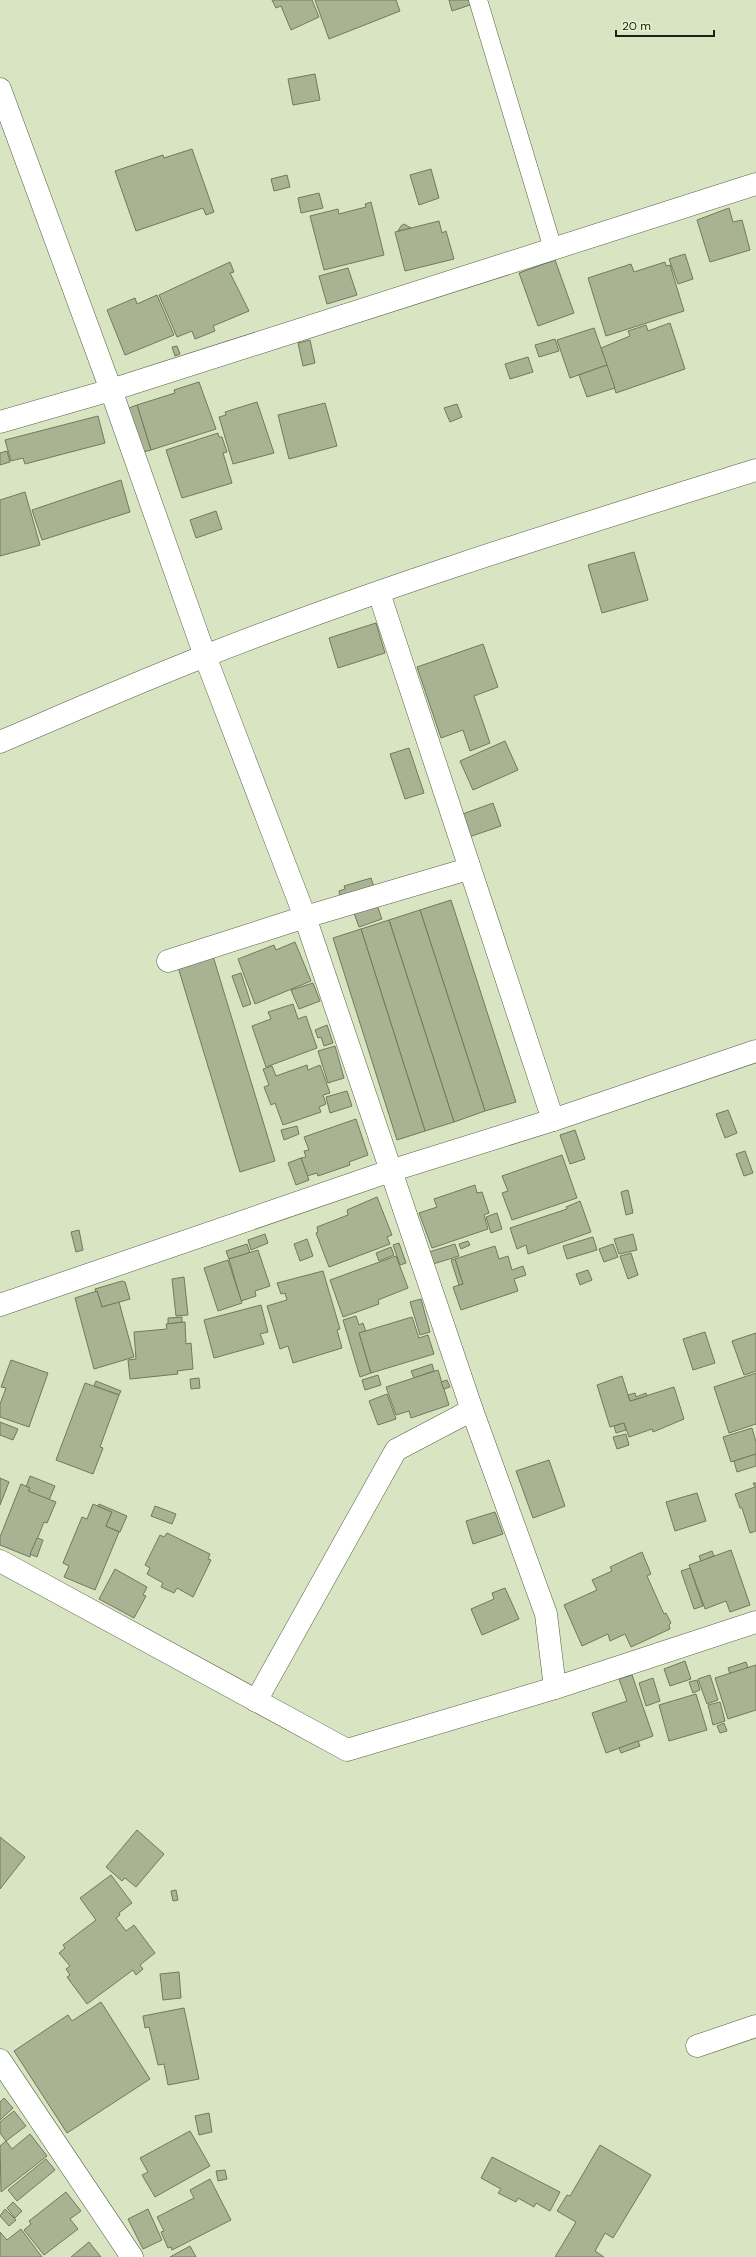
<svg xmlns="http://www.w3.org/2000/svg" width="756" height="2257" viewBox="0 0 756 2257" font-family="'DM Sans',sans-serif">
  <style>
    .building { fill: #a9b394; stroke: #707a5c }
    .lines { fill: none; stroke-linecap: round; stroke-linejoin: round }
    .service-casing { stroke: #576043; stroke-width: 19 }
    .minor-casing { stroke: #576043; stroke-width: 23 }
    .service { stroke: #fff; stroke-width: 18 }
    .minor { stroke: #fff; stroke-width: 22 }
  </style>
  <rect width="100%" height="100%" fill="#d9e4c3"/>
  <g class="building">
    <polygon points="272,0 312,0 319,17 291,30 281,6 276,8"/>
    <polygon points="315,0 396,0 400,11 329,39"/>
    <polygon points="449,0 469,0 470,5 452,11"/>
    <polygon points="315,74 320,100 293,105 288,79"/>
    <polygon points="192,149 214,212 206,215 203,208 136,231 115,171 163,155 164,158"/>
    <polygon points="431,169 439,198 419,205 410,175"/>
    <polygon points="287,175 290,187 274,191 271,179"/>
    <polygon points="319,193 323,208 301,213 298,198"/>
    <polygon points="371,202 384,255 324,270 310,216 338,209 339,214 366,207 365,204"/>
    <polygon points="729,208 733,222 742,220 750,250 710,262 697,220"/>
    <polygon points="439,221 442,233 446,231 454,259 405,271 395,232"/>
    <polygon points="404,224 411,228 398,231 401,226"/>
    <polygon points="685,254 693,279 678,284 669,259"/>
    <polygon points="555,260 574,313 538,326 519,273"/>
    <polygon points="230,262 234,272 230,273 249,311 213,326 215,331 195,339 192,331 177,337 159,295"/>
    <polygon points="665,262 666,266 670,265 684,311 606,336 588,278 631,264 634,272"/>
    <polygon points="348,268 357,295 327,304 319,276"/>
    <polygon points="157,295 174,335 125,355 107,310 135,298 137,304"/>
    <polygon points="670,323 685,369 616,393 601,348 630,336 628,331 646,325 648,331"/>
    <polygon points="594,328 607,365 570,378 557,340"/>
    <polygon points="555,339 559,351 539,357 535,345"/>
    <polygon points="310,340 315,363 303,366 298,343"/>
    <polygon points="177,346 180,354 175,356 172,347"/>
    <polygon points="528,357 533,372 510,379 505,364"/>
    <polygon points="607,365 615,388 587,397 579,375"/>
    <polygon points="199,382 216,429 151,450 137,405 175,393 174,390"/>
    <polygon points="257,402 274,453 233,464 219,417 226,415 225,412"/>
    <polygon points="325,403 337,446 289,459 278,415"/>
    <polygon points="457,404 462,417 450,422 444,408"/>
    <polygon points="137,405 151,450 140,453 126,409"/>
    <polygon points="98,416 105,443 25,464 23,458 11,461 5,440"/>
    <polygon points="218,433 219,437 222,437 227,452 223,453 232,483 182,498 166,450"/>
    <polygon points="7,451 10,462 0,465 0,453"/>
    <polygon points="121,480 130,512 42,540 32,510"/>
    <polygon points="25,492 40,545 0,556 0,500"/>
    <polygon points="216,511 222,529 196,538 190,520"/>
    <polygon points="634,552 648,600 602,613 588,565"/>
    <polygon points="376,623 385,653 338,668 329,638"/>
    <polygon points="483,644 498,687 474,696 490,743 470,751 463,730 441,738 417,667"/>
    <polygon points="505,741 518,770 473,790 460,761"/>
    <polygon points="409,748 424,793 405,799 390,754"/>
    <polygon points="493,803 501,826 469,837 460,815"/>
    <polygon points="371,878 374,887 340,897 339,891 345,889 344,886"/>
    <polygon points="451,900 516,1102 485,1111 420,910"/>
    <polygon points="377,905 382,919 359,927 354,913"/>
    <polygon points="420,910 485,1111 454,1122 389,920"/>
    <polygon points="389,920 454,1122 425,1131 361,929"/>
    <polygon points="361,929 425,1131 397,1140 333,938"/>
    <polygon points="295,942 311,981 255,1004 238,959 274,945 276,950"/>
    <polygon points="213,956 275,1161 240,1172 178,967"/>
    <polygon points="241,973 251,1004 243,1007 232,976"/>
    <polygon points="313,983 320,1001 299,1009 291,990"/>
    <polygon points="293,1004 298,1019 306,1016 317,1048 266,1067 252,1026 271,1019 268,1012"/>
    <polygon points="327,1025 333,1043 324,1046 321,1037 318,1038 315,1030"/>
    <polygon points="335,1046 344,1078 328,1083 318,1051"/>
    <polygon points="307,1065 308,1070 320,1065 330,1093 323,1095 326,1104 319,1107 321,1112 283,1125 275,1103 271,1105 264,1087 269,1085 263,1069 272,1066 276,1076"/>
    <polygon points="347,1091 352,1106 330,1113 326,1097"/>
    <polygon points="728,1110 737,1133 725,1138 716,1114"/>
    <polygon points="356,1119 368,1155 349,1162 350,1165 318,1176 317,1173 307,1176 301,1158 306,1157 304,1151 309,1150 304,1137"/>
    <polygon points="297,1126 299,1134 284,1140 281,1130"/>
    <polygon points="575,1130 585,1159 570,1164 560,1135"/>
    <polygon points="745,1151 753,1173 744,1176 736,1154"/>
    <polygon points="562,1155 577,1198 512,1220 502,1193 508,1191 502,1176"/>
    <polygon points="301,1158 309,1180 296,1185 288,1163"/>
    <polygon points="475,1185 477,1193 482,1192 489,1213 484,1215 488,1229 432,1248 419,1213 437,1207 434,1199"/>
    <polygon points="628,1190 633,1213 626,1215 621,1192"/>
    <polygon points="377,1197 392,1235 387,1237 390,1244 329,1267 316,1233 318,1232 317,1227 348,1215 347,1210"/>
    <polygon points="580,1201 591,1232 528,1254 526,1245 517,1249 510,1228 567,1209 566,1207"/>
    <polygon points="497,1213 502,1229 491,1233 486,1217"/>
    <polygon points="79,1230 83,1250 76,1252 71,1232"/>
    <polygon points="265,1234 268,1243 251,1250 248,1240"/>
    <polygon points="633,1234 637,1250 619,1254 614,1239"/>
    <polygon points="593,1237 597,1250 567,1259 563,1246"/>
    <polygon points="307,1239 313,1256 300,1261 294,1244"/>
    <polygon points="468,1241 470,1245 461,1249 459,1244"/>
    <polygon points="399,1243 406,1263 400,1265 393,1245"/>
    <polygon points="247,1244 250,1253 229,1259 226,1251"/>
    <polygon points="455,1244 459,1256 433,1264 429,1252"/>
    <polygon points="613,1244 618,1257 604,1262 599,1249"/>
    <polygon points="495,1246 499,1259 508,1256 512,1270 523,1266 526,1275 514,1279 518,1291 461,1310 453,1287 463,1284 455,1259"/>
    <polygon points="391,1247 394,1255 379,1261 376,1253"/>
    <polygon points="258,1250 270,1286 255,1291 256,1296 241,1301 229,1259"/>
    <polygon points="631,1253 638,1275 628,1279 620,1256"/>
    <polygon points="396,1256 408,1288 378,1300 379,1304 343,1317 330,1280"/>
    <polygon points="455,1259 463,1284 459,1285 451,1260"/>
    <polygon points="228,1260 242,1303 218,1311 204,1268"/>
    <polygon points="588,1270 592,1280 580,1285 576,1274"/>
    <polygon points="323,1271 340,1329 337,1330 342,1348 293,1363 288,1346 280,1349 267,1306 287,1300 285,1293 281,1294 277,1283"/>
    <polygon points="184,1277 188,1315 176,1316 172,1279"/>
    <polygon points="122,1281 125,1282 130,1299 102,1307 97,1291 96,1292 95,1289"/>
    <polygon points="97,1291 102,1307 119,1302 134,1357 94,1369 75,1298"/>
    <polygon points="421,1299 430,1332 420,1335 410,1302"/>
    <polygon points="261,1305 268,1332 260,1334 264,1344 214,1358 204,1320"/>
    <polygon points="356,1316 359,1325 363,1323 366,1332 359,1333 371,1373 360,1377 343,1320"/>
    <polygon points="182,1317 182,1322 168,1324 168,1318"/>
    <polygon points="412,1317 419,1338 428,1335 434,1354 371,1373 359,1333"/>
    <polygon points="185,1322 186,1344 191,1343 193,1369 177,1371 178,1374 130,1379 128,1360 136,1359 134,1332 167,1329 166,1324"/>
    <polygon points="705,1332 715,1363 693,1370 683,1339"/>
    <polygon points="756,1333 756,1371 744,1375 732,1341"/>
    <polygon points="11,1360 48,1373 29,1427 0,1417 0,1404 6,1388 1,1387"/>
    <polygon points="432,1364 434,1371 414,1378 411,1371"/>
    <polygon points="438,1370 449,1405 411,1418 409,1411 396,1415 386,1387"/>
    <polygon points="756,1373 756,1424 729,1433 714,1387"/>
    <polygon points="378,1375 381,1385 365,1390 362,1380"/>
    <polygon points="622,1376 630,1401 674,1387 684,1419 653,1432 652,1429 629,1437 624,1423 610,1427 597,1385"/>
    <polygon points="199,1378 200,1388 191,1389 190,1379"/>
    <polygon points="447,1380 450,1387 444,1389 441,1382"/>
    <polygon points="96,1381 121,1391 119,1395 94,1386"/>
    <polygon points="85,1383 119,1395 100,1447 103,1448 93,1474 56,1460"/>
    <polygon points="635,1393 636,1397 646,1393 647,1396 630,1401 628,1395"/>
    <polygon points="387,1394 396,1419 378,1425 369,1401"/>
    <polygon points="0,1422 18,1429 13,1440 0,1435"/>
    <polygon points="624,1423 626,1430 616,1433 614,1426"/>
    <polygon points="752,1428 756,1442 756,1454 731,1462 723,1437"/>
    <polygon points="626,1434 629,1445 617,1449 613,1437"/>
    <polygon points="756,1454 756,1466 737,1472 734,1461"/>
    <polygon points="549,1460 565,1506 533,1518 516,1471"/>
    <polygon points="30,1476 55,1486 49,1500 28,1491 30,1488 26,1487"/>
    <polygon points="0,1478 9,1482 0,1505"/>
    <polygon points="753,1483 756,1483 756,1531 750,1533 742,1508 740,1508 735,1494 755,1487"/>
    <polygon points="21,1484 30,1488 28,1491 56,1502 47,1523 44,1522 30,1557 0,1545 0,1537"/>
    <polygon points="697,1493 706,1521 675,1531 666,1502"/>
    <polygon points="93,1504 112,1512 106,1526 119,1532 95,1590 64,1577 69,1566 63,1563 82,1517 87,1519"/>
    <polygon points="99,1504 127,1516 120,1532 106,1526 112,1512 98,1506"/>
    <polygon points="155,1506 176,1514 172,1524 151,1516"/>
    <polygon points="495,1512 503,1534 473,1544 466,1521"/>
    <polygon points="167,1533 210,1554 208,1559 211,1560 193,1597 177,1588 174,1593 161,1587 163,1583 147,1574 150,1568 145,1565 160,1535 164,1537"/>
    <polygon points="37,1538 43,1540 37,1557 30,1554"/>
    <polygon points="731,1550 750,1605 730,1612 726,1601 705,1609 689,1565"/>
    <polygon points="712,1551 714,1556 701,1561 699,1556"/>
    <polygon points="642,1552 651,1574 647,1576 664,1614 666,1613 671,1623 669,1625 670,1629 631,1647 625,1634 610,1641 608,1634 582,1646 564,1605 597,1590 592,1580 612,1571 610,1567"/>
    <polygon points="690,1568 703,1606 694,1609 681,1571"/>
    <polygon points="115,1569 147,1587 143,1595 146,1596 134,1618 99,1599"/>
    <polygon points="505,1588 519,1619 482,1635 471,1609 494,1599 492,1593"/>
    <polygon points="685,1661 691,1679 670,1686 664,1669"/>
    <polygon points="746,1662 748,1668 730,1674 728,1668"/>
    <polygon points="756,1665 756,1710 728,1719 715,1678"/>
    <polygon points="632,1675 653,1736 606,1753 592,1713 627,1701 619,1679"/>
    <polygon points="710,1675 718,1700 707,1704 698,1679"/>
    <polygon points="653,1678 660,1701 646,1706 639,1683"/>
    <polygon points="697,1680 700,1690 693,1693 689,1682"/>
    <polygon points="696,1694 707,1730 669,1741 659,1705"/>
    <polygon points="720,1702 725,1721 713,1725 708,1705"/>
    <polygon points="724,1723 727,1731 720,1733 717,1726"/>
    <polygon points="638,1741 640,1746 621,1753 619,1748"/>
    <polygon points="137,1830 164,1854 136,1887 125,1878 122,1881 106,1867"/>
    <polygon points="0,1837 25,1857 0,1889"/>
    <polygon points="111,1875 132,1903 119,1913 120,1915 116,1918 126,1931 134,1925 155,1953 140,1965 143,1969 136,1975 133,1970 87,2004 67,1977 70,1975 66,1969 70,1966 59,1953 65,1948 63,1945 96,1920 80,1898"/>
    <polygon points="176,1890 178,1900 173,1901 171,1891"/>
    <polygon points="179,1972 181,1998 163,2000 160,1974"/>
    <polygon points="101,2002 150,2079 67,2133 14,2051 68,2015 72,2021"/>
    <polygon points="184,2008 199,2079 168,2085 164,2064 158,2065 149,2027 145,2028 143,2016"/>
    <polygon points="4,2098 13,2108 0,2120 0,2102"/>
    <polygon points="14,2111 26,2126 6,2141 0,2133 0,2122"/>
    <polygon points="209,2113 212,2132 199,2135 195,2116"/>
    <polygon points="190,2131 210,2166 155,2197 142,2175 148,2172 140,2158"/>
    <polygon points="30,2134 47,2156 1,2192 0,2146 6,2141 12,2149"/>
    <polygon points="600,2145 651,2175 613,2238 605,2233 595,2251 604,2257 555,2257 576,2222 557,2211 567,2195 570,2196"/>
    <polygon points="492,2157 560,2192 550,2211 536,2203 534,2207 518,2198 516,2202 498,2193 501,2189 481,2178"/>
    <polygon points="46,2159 55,2170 17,2201 8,2190"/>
    <polygon points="225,2170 227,2179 218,2181 216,2171"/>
    <polygon points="210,2179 231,2220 172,2250 171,2247 168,2248 161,2232 164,2231 157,2217 194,2198 190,2190"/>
    <polygon points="66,2192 81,2211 70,2219 78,2229 44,2255 24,2230 31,2224 29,2221"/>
    <polygon points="13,2202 22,2211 15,2218 7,2208"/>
    <polygon points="5,2209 16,2220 9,2226 0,2216"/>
    <polygon points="148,2209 162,2240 143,2249 128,2219"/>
    <polygon points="21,2229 42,2257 0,2257 0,2232 7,2240"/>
    <polygon points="89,2242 101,2257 71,2257"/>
    <polygon points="190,2246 196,2257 170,2257"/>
  </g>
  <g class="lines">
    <defs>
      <polyline id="service" points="478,0 553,249"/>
      <g id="minor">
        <polyline points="0,89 111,390 205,656 305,917 472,1410 546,1614 555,1688"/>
        <polyline points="0,422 111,390 756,184"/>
        <polyline points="379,593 553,1120"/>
        <path d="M0,742C68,713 136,683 205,656C385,585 571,528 756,470"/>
        <polyline points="168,961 305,917 468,869"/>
        <polyline points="0,1305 390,1171 553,1120 756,1051"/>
        <polyline points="0,1561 347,1750 555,1688 756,1622"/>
        <polyline points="256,1701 396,1450 472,1410"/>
        <polyline points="697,2046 756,2026"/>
        <polyline points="0,2060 132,2257"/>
      </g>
    </defs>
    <use href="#service" class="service-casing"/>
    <use href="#minor" class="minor-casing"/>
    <use href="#service" class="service"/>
    <use href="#minor" class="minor"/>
  </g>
  <path d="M616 30v6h98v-6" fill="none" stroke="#1d2115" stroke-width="2"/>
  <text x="622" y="30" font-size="12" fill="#1d2115" stroke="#e6f1d0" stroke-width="3" paint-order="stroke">20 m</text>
</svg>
